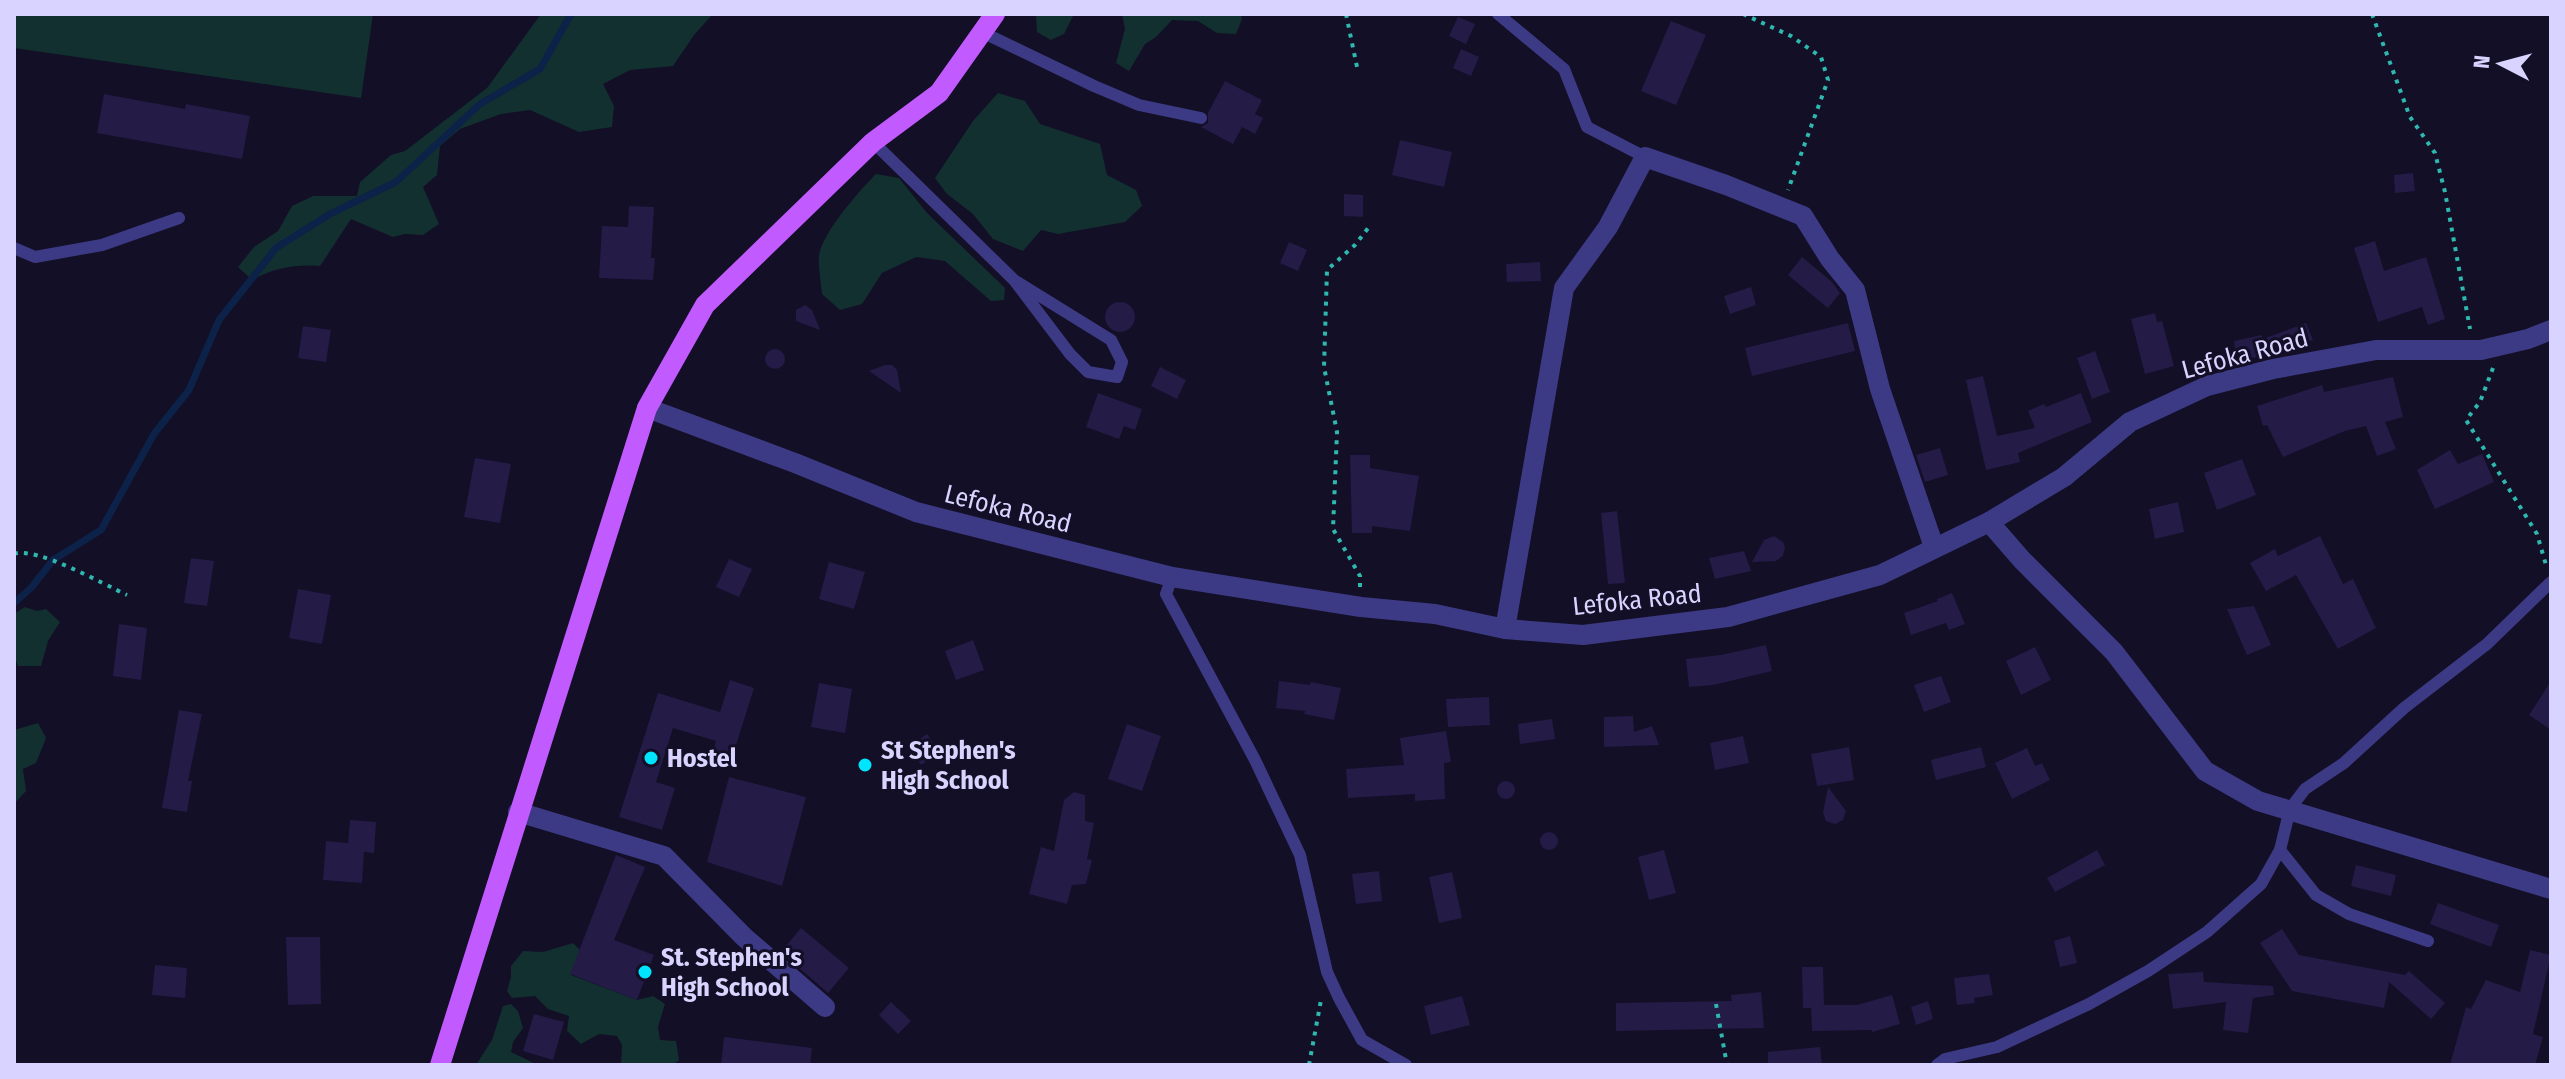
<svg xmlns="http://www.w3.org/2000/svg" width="2565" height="1079" viewBox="0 0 2565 1079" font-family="'Fira Sans Condensed',sans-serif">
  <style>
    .green { fill: #12302f }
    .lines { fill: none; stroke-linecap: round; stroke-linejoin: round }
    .stream { stroke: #0c2248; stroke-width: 7 }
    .building { fill: #241b47 }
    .path { stroke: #2fb8b0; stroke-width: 4; stroke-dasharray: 4 6; stroke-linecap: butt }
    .lane { stroke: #3d3a85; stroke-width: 12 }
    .street { stroke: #3d3a85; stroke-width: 20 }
    .primary { stroke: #c25bff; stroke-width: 20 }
    .poi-dot { fill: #00e5ff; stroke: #130f26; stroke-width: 3 }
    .labels { text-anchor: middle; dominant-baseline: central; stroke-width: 6; stroke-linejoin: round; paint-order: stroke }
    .street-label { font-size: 26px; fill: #d9d4ff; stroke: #130f26 }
    .poi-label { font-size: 26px; font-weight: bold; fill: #d9d4ff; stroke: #130f26; text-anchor: start }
  </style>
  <rect width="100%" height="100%" fill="#130f26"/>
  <g class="green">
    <polygon points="14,14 373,14 361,98 14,48"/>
    <path d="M541,14H713L694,35L673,66L630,70L603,84L614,106L612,127L579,132L530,110L501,114L460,129L440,146L437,175L423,187L439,224L423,235L405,234L393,237L351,219L320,266C296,264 273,268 252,280L238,267L254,247L278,231L292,206L313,196H357L360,182L391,155L405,151L487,88Z"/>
    <polygon points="1036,14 1074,14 1064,34 1051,40 1037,32"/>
    <polygon points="1122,14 1241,14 1242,19 1236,34 1217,33 1198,21 1172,20 1156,37 1145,44 1129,71 1116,63 1125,29"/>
    <polygon points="998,93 1025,101 1040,124 1100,144 1107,175 1136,190 1142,206 1125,222 1058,234 1041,230 1023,251 993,239 973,214 947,194 935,178 973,121"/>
    <path d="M876,174L899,178L927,213L1005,288L1004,300L991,301L945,261L916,257L882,273L862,304L840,310L822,294C821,282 818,268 819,256C821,234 860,190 876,174Z"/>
    <polygon points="25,607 37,611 46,609 60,622 48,641 41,666 18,666 14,656 14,614"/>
    <polygon points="38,723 46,738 36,763 23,769 26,791 14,804 14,730"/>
    <polygon points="573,943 580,950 571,975 637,1000 653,996 665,1004 658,1027 660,1040 676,1041 679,1060 673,1065 621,1065 622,1045 617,1036 599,1034 581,1044 567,1031 569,1016 548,1009 535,996 512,998 507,991 511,977 511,966 523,951 543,952"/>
    <polygon points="511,1004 518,1011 523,1028 513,1042 511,1052 538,1065 476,1065 492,1040 503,1006"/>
  </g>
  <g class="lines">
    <polyline class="stream" points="14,603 31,588 53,560 101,530 154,434 189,390 219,320 276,248 330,214 396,182 480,104 540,69 571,14"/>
  </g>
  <g class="building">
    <polygon points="1458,17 1475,24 1466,44 1449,36"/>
    <polygon points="1671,21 1706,35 1676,105 1641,91"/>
    <polygon points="1461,49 1479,57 1471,76 1453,68"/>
    <polygon points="1225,81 1262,100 1255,114 1263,118 1255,134 1242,127 1233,144 1201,127 1208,123 1208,113"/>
    <polygon points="104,94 185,109 186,104 250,116 242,159 97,133"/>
    <polygon points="1400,140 1452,152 1444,187 1392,175"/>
    <polygon points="2413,173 2415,191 2395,193 2394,175"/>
    <polygon points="1344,194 1363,195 1363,217 1344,216"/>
    <polygon points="629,206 654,207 651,258 655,258 653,280 599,278 602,226 628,227"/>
    <polygon points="2375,241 2384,271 2426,257 2445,319 2428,325 2422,307 2378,322 2354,248"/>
    <polygon points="1289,242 1307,250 1298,271 1280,263"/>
    <polygon points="1802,257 1832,282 1840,293 1828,308 1788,275"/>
    <polygon points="1540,262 1541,281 1507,282 1506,264"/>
    <polygon points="1751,287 1756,305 1730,314 1724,296"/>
    <circle cx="1120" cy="317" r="15"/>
    <polygon points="805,305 812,310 820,330 796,321 796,310"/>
    <polygon points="2155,313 2157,322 2162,321 2174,366 2145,374 2131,319"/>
    <polygon points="1848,323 1855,351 1752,376 1745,348"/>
    <polygon points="2306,323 2313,340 2283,351 2230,363 2226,352 2235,349 2234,341 2262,335 2263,339"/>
    <polygon points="303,326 331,330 326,362 298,358"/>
    <circle cx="775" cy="359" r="10"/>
    <polygon points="2095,351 2110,392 2092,399 2077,358"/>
    <polygon points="885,365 892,365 897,370 901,393 869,371"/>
    <polygon points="1160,367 1186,380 1177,399 1151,386"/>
    <polygon points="1983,376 1997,436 2035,428 2028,411 2044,404 2046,407 2081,393 2092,422 2018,453 2020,462 1986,470 1966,380"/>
    <polygon points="2393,377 2403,417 2385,422 2396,449 2377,456 2366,426 2345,431 2283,457 2267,425 2263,426 2257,406 2322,385 2324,392"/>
    <polygon points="1098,393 1142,409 1135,430 1124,426 1119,439 1086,427"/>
    <polygon points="1940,448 1948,475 1925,482 1916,455"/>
    <polygon points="2450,450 2458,464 2482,454 2494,482 2435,509 2417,470"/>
    <polygon points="1350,455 1370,455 1370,468 1419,476 1410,531 1372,526 1372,533 1352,533"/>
    <polygon points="475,458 511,464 500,523 464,517"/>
    <polygon points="2242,459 2256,495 2217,510 2204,473"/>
    <polygon points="2178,502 2184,532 2155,539 2149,509"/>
    <polygon points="1617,511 1625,583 1608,584 1601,513"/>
    <polygon points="1774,536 1783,542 1785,547 1783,556 1776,561 1752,562 1764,540"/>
    <polygon points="2320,536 2343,584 2353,579 2376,628 2338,649 2296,575 2266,591 2250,563 2275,549 2278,556"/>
    <polygon points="1744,551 1751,571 1715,579 1709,558"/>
    <polygon points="191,558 214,561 207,606 184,603"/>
    <polygon points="729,559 752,569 739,597 716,587"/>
    <polygon points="829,562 865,572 854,609 819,599"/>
    <polygon points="298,589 331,595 322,644 289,638"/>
    <polygon points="1952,593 1965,624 1949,630 1946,623 1911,635 1904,613 1938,601 1937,599"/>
    <polygon points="2254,606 2271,645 2247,655 2227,609"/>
    <polygon points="119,624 147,628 141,680 113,676"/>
    <polygon points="973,640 984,670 956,680 945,651"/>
    <polygon points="1766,645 1772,671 1713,685 1689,687 1686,659 1721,655"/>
    <polygon points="2035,647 2051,680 2021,695 2006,661"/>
    <polygon points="1941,676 1951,702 1924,712 1914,685"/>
    <polygon points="730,680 754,688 731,761 712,754 716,741 673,728 656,782 675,788 662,830 619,817 658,693 720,712"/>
    <polygon points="1279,681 1310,685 1311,682 1341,688 1334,720 1304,714 1305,711 1276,708"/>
    <polygon points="2551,681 2551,730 2529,715"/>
    <polygon points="819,683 852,689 845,733 811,727"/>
    <polygon points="1489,697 1490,725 1448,727 1446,699"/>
    <polygon points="179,710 202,714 188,781 192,781 187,812 162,808"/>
    <polygon points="1633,716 1634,732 1652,726 1659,745 1604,747 1604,717"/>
    <polygon points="1552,719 1555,739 1520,744 1518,724"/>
    <polygon points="1127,724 1161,736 1142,791 1108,779"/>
    <polygon points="1446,731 1451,762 1444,763 1445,799 1415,801 1415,794 1348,798 1346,769 1404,765 1400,738"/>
    <polygon points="927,734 940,753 921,765 908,747"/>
    <polygon points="1743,736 1749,763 1715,770 1710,743"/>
    <polygon points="1849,747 1854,780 1817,786 1811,754"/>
    <polygon points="1981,747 1986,767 1936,780 1931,760"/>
    <polygon points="2027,748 2035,766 2042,763 2050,780 2012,799 1995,763"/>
    <polygon points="729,777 806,797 782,886 707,862"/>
    <circle cx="1506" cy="790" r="9"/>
    <polygon points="1828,787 1846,811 1843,820 1835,824 1826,821 1823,813"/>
    <polygon points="1074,792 1085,795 1085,821 1094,823 1087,859 1092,860 1086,884 1072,885 1067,904 1029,894 1041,847 1054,851 1064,800"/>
    <polygon points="350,820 376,822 374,853 364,852 362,883 323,880 326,841 348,843"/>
    <circle cx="1549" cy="841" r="9"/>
    <polygon points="1664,850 1676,893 1649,900 1638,857"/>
    <polygon points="2097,850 2105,865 2055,892 2047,878"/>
    <polygon points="616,855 645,867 614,940 654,955 637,1000 570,974"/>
    <polygon points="2356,865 2396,875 2391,896 2351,886"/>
    <polygon points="1379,871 1382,901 1356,904 1352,874"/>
    <polygon points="1452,872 1462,918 1439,923 1429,877"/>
    <polygon points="2438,903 2499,925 2491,947 2430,924"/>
    <polygon points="801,928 849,968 828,993 781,952"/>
    <polygon points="2282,929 2299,955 2405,975 2409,971 2445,1003 2431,1019 2389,982 2384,1008 2292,991 2260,943"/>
    <polygon points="2070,936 2077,963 2060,967 2054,941"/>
    <polygon points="286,937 320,937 321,1004 288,1005"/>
    <polygon points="2530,950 2551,955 2533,1034 2543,1037 2535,1065 2450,1065 2466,1007 2471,1009 2486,980 2520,992"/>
    <polygon points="155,965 187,968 185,998 152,995"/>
    <polygon points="1802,967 1823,967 1824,1005 1857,1005 1892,995 1900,1024 1872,1032 1872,1030 1812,1031 1811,1008 1803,1008"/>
    <polygon points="2203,972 2204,982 2273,986 2274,995 2253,998 2248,1033 2223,1030 2226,1002 2173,1009 2168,974"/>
    <polygon points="1989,974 1993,995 1974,998 1975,1003 1957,1005 1954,978"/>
    <polygon points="1761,992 1764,1028 1616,1031 1616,1003 1732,1001 1731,995"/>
    <polygon points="1462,996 1470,1025 1431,1035 1424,1006"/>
    <polygon points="1928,1001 1933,1019 1916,1025 1911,1007"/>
    <polygon points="891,1002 911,1021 898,1034 879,1015"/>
    <polygon points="534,1014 564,1022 553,1060 523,1051"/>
    <polygon points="724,1037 812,1048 810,1065 721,1065"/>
    <polygon points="1820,1047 1822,1065 1768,1065 1768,1052"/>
  </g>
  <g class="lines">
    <g class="path">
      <polyline points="1346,14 1357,67"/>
      <polyline points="1743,14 1791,36 1821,57 1828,80 1788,190"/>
      <polyline points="2372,14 2410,117 2435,153 2445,192 2470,329"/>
      <polyline points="2493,368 2480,402 2466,420 2537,534 2546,565"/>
      <path d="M14,554C36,546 103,584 127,595"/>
      <polyline points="1360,587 1360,576 1333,529 1337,432 1324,367 1327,270 1355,245 1369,227"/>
      <polyline points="1716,1004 1727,1065"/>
      <polyline points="1309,1065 1321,1000"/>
    </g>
    <g class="lane">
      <polyline points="1498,14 1564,69 1587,127 1645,157"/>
      <polyline points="982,32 1094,86 1139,105 1201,118"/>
      <polyline points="873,142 1014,280 1070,354 1088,372 1117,377 1122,362 1111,340 1014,280"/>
      <polyline points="14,248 35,257 102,245 179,218"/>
      <polyline points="1172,577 1166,594 1255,760 1300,855 1327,972 1339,998 1362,1040 1406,1065"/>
      <polyline points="2280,850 2316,895 2349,914 2428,941"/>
      <polyline points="1937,1065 1945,1059 1997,1047 2089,1004 2148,971 2207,932 2261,884 2280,850 2290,809 2305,789 2344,763 2404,708 2487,644 2551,582"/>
    </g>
    <g class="street">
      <polyline points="647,408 795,463 916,512 1172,577 1361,607 1435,614 1505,629 1583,635 1728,617 1880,575 1989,522 2064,477 2130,422 2207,386 2273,369 2376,350 2481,350 2528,339 2551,330"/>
      <polyline points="1989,522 2022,560 2114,652 2205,771 2258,801 2551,889"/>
      <polyline points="1505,629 1564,288 1608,227 1645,157 1726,185 1803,216 1830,259 1855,290 1880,389 1934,547"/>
      <polyline points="518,812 664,856 744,937 825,1007"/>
    </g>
    <polyline class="primary" points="440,1065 647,408 705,305 873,142 939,93 995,14"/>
  </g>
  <g class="poi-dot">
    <circle cx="651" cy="758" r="8"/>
    <circle cx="865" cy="765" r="8"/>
    <circle cx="645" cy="972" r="8"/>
  </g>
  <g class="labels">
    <g class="street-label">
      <text transform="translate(2245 354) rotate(-15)">Lefoka Road</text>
      <text transform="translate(1008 509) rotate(14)">Lefoka Road</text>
      <text transform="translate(1637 600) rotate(-6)">Lefoka Road</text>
    </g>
    <g class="poi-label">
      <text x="881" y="750">St Stephen's<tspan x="881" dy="30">High School</tspan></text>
      <text x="667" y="758">Hostel</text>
      <text x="661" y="957">St. Stephen's<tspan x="661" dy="30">High School</tspan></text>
    </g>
  </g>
  <rect width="2565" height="1079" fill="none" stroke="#d9d4ff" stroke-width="32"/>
  <g transform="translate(2501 64) rotate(276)" stroke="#130f26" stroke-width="6" paint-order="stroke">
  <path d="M0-6L14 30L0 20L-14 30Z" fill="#d9d4ff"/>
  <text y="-12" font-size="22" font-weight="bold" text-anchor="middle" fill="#d9d4ff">N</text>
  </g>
</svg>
